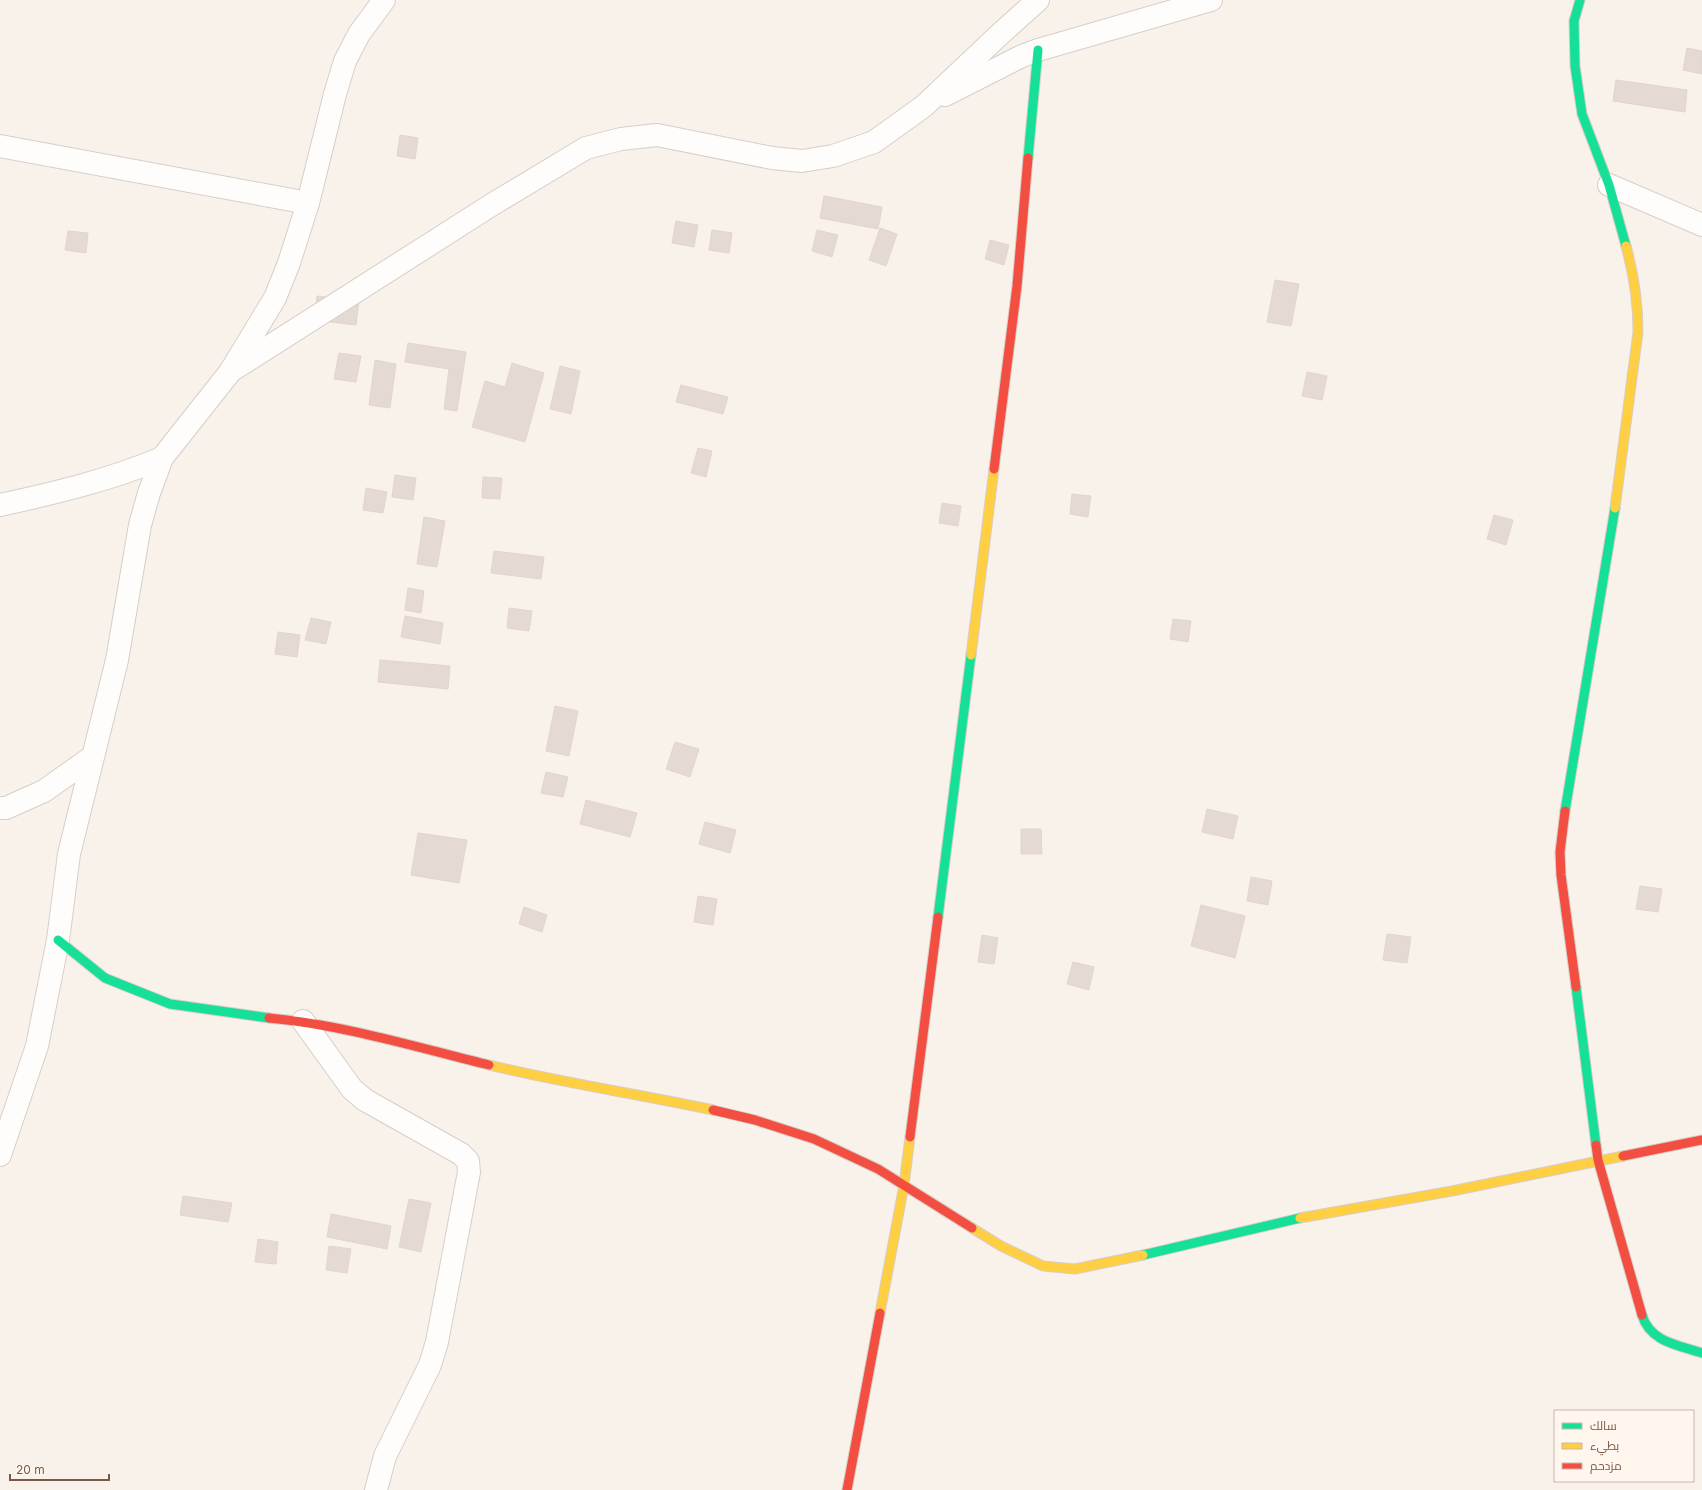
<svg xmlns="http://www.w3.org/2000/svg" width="1702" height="1490" viewBox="0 0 1702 1490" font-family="Inter,Cairo,sans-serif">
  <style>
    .building { fill: #e5dad2; stroke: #e2d5cc }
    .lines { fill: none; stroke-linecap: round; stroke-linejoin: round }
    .street-casing { stroke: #d7cec8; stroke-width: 24 }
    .fast-casing { stroke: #d8cec7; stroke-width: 11 }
    .slow-casing { stroke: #d8cec7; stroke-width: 11 }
    .jam-casing { stroke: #d8cec7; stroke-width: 11 }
    .street { stroke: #fefdfc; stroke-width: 22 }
    .fast { stroke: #16e098; stroke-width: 9 }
    .slow { stroke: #ffcf43; stroke-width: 9 }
    .jam { stroke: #f24e42; stroke-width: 9 }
  </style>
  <rect width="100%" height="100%" fill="#f8f2eb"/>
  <g class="building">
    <polygon points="1687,48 1702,51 1702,74 1683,70"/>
    <polygon points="1616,80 1687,90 1685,112 1613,101"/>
    <polygon points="400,135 418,138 415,159 397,156"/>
    <polygon points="824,196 882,207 878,229 820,218"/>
    <polygon points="676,221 698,225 694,247 672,243"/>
    <polygon points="880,228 897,234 886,266 869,260"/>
    <polygon points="712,230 732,233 729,253 709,250"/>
    <polygon points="817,230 838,235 832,257 812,251"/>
    <polygon points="68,231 88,233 86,253 65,250"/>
    <polygon points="990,240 1009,245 1004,265 985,259"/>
    <polygon points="1275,280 1299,284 1291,326 1267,322"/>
    <polygon points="317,296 359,301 356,325 314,320"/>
    <polygon points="408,343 466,352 457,411 444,409 449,369 405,362"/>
    <polygon points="339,353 361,356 356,382 334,379"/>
    <polygon points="375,360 396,364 390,408 369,405"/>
    <polygon points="512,363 544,373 525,442 472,427 485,381 505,387"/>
    <polygon points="560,366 580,371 571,414 550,409"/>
    <polygon points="1307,372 1327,376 1322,400 1302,396"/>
    <polygon points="681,385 728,397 723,414 676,402"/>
    <polygon points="698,448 712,451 706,477 691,473"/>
    <polygon points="395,475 416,478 413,500 392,497"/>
    <polygon points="483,477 502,478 500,499 482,498"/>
    <polygon points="366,488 387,492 383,513 363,510"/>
    <polygon points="1072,494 1091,496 1088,517 1070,514"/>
    <polygon points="942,503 961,506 958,526 939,523"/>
    <polygon points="1494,515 1513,520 1506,545 1487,539"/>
    <polygon points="424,517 445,521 437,567 417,564"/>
    <polygon points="494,551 544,557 541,579 491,573"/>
    <polygon points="408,588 424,591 421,613 405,610"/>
    <polygon points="509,608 532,611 529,631 507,628"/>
    <polygon points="405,616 443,623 440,644 401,637"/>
    <polygon points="311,618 331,622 326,644 305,640"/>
    <polygon points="1173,619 1191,621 1188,642 1170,639"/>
    <polygon points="278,632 300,635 297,657 275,654"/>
    <polygon points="380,660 450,666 448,689 378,682"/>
    <polygon points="555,706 578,711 569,756 546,751"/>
    <polygon points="675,742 699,749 690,777 666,769"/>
    <polygon points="546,772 568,777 563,797 541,793"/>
    <polygon points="586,800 637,813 630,837 580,824"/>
    <polygon points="1207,809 1238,816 1233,839 1202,832"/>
    <polygon points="705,822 736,830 730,853 699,844"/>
    <polygon points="1021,829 1041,829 1042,854 1021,854"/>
    <polygon points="418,833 467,840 459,883 411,875"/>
    <polygon points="1251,877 1272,881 1268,905 1247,901"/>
    <polygon points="1640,886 1662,889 1658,912 1636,909"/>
    <polygon points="698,896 717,899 713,925 694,922"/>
    <polygon points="1201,905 1245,916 1235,958 1191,946"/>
    <polygon points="524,907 547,915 542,932 519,924"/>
    <polygon points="1387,934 1411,937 1407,963 1383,960"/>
    <polygon points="982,935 998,938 994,964 978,962"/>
    <polygon points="1073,962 1094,967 1089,990 1067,984"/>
    <polygon points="183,1196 232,1203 228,1222 180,1215"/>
    <polygon points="409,1199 431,1203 421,1252 399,1247"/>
    <polygon points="331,1214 391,1226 387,1249 327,1237"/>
    <polygon points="258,1239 278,1242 276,1264 255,1262"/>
    <polygon points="329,1246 351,1249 347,1273 326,1270"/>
  </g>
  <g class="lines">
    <defs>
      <g id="street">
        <polyline points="945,95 1022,56 1038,50 1211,0"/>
        <polyline points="0,146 308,203"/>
        <polyline points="1609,185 1702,225"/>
        <polyline points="234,369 493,204 586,148 621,139 657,135 772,158 802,161 833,156 874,142 924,106 998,36 1038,0"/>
        <path d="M0,505C55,493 110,480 162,458"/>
        <polyline points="0,808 6,808 44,791 92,757"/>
        <polyline points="303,1021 352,1089 365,1100 461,1154 468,1161 469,1172 437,1342 430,1365 385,1456 376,1490"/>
        <polyline points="0,1155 37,1046 58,940 69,854 117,660 140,525 149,493 162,458 230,372 275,298 289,263 308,203 335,94 345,61 359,34 384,0"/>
      </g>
      <g id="fast">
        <polyline points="1580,0 1574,21 1575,66 1582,114 1609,185 1626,246"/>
        <polyline points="1028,158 1038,50"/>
        <polyline points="1565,811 1615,508"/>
        <polyline points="938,917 971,655"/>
        <polyline points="58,940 105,978 170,1004 269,1018"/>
        <polyline points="1576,987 1596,1145"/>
        <polyline points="1143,1255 1300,1218"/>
        <path d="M1642,1315C1650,1342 1678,1345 1702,1353"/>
      </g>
      <g id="slow">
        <path d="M1615,508L1638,332C1638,302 1634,275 1626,246"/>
        <polyline points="971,655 994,469"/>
        <path d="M489,1065C563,1083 638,1094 713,1110"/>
        <polyline points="1300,1218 1452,1191 1623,1156"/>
        <polyline points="972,1228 1001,1246 1043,1266 1075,1269 1143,1255"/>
        <polyline points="880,1313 904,1185 910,1137"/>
      </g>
      <g id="jam">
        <polyline points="994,469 1017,286 1028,158"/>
        <polyline points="1565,811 1560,852 1561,875 1576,987"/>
        <path d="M269,1018C344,1025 416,1047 489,1065"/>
        <polyline points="713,1110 755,1120 814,1139 878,1169 972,1228"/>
        <polyline points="910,1137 938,917"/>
        <polyline points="1596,1145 1598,1160 1642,1315"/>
        <polyline points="1623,1156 1702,1140"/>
        <polyline points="847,1490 880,1313"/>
      </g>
    </defs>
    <use href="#street" class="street-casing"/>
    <use href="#fast" class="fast-casing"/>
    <use href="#slow" class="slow-casing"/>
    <use href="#jam" class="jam-casing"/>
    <use href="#street" class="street"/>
    <use href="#fast" class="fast"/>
    <use href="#slow" class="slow"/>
    <use href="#jam" class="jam"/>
  </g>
  <rect x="1554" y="1410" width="140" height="72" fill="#fff7ee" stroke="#cab7ab"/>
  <rect x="1562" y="1423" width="20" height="6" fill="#16e098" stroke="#cab7ab"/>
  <text x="1590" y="1430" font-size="12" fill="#7b5747">سالك</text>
  <rect x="1562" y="1443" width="20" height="6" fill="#ffcf43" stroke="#cab7ab"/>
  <text x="1590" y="1450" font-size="12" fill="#7b5747">بطيء</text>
  <rect x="1562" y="1463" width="20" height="6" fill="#f24e42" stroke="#cab7ab"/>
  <text x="1590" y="1470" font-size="12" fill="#7b5747">مزدحم</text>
  <path d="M10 1474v6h99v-6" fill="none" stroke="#7b5747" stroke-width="2"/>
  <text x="16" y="1474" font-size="12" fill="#7b5747" stroke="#fff7ee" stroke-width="3" paint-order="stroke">20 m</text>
</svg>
